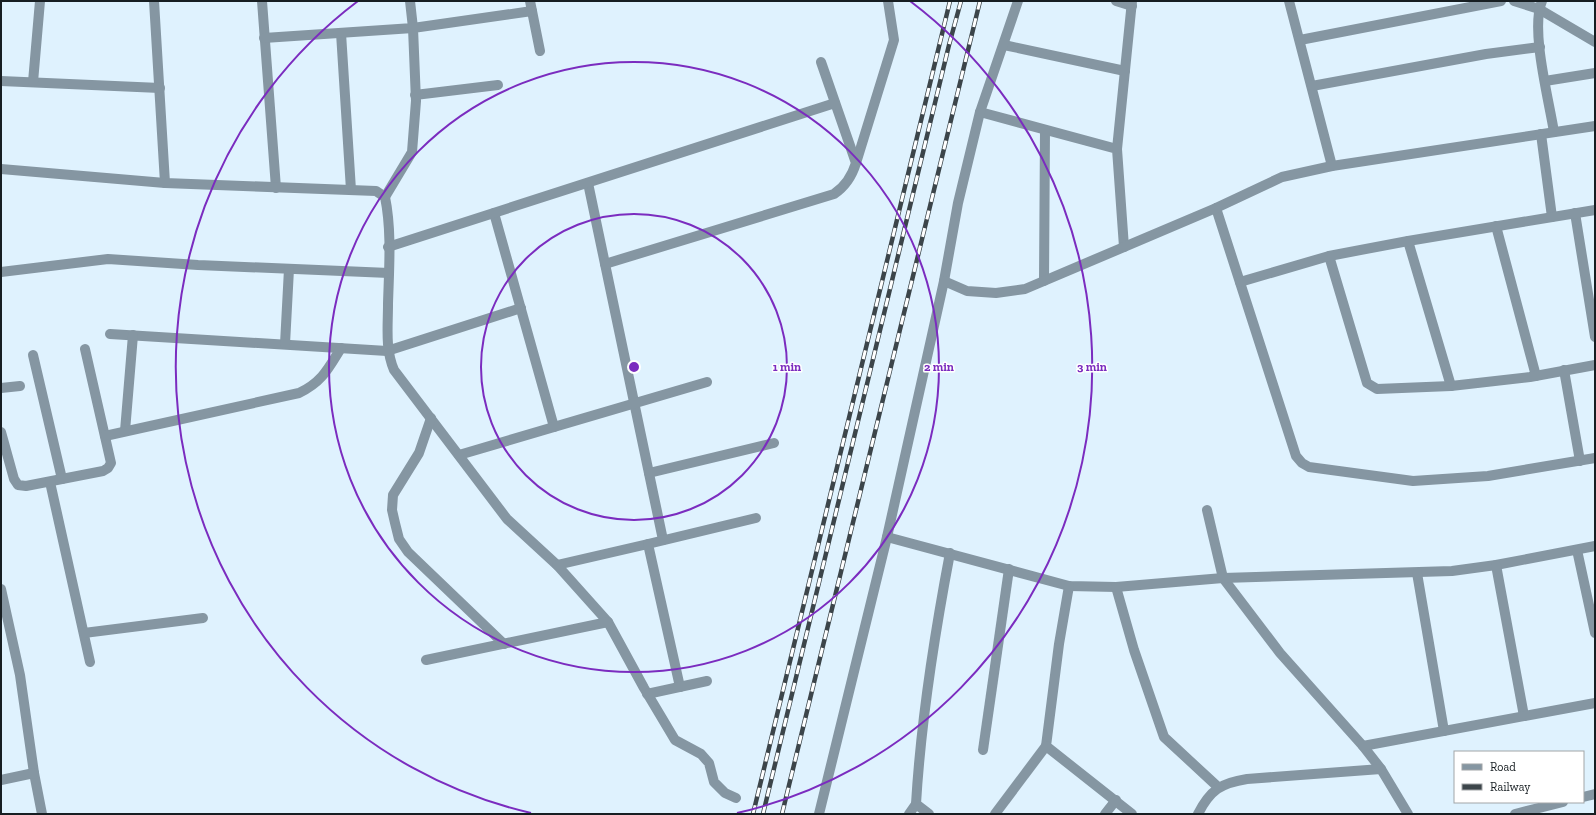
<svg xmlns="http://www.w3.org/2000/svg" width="1596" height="815" viewBox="0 0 1596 815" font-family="'Zilla Slab',serif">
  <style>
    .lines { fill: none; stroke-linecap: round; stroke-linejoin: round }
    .minor { stroke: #8596a2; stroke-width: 10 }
    .rail-casing { stroke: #3c454a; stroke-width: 4.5 }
    .rail { stroke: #fff; stroke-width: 3; stroke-dasharray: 9; stroke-linecap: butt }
    .ring { fill: none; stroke: #7b2cbf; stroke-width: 2 }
    .centre { fill: #7b2cbf; stroke: #fff; stroke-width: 2 }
    .ring-label { font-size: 12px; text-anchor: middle; font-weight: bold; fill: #7b2cbf; stroke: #fff; stroke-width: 3; stroke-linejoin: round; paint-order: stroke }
  </style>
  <rect width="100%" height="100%" fill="#dff2fe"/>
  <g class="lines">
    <g class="minor">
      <polyline points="154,1 165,183"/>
      <polyline points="262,1 276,188"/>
      <polyline points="530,1 540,51"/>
      <polyline points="1116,1 1132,6"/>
      <polyline points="1289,1 1332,166"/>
      <polyline points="1514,1 1539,9 1595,42"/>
      <path d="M1542,1C1530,29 1549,100 1554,132"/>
      <polyline points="341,33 351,190"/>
      <polyline points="264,38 413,28 410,1"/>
      <polyline points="1300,40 1501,1"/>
      <polyline points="1004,45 1125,71"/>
      <polyline points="1,81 160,88"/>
      <polyline points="1545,81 1595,73"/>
      <polyline points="33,82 40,1"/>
      <polyline points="1312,86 1486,54 1540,47"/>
      <polyline points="415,95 498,85"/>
      <polyline points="980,112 1117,149 1124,247"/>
      <polyline points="1541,134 1552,217"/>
      <polyline points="1117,149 1132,1"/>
      <polyline points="856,163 894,40 888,1"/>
      <path d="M1,169L165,183L376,191L385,197C392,231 389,269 388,304C388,327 385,349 394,370L507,519L557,565L608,622L644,688L675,740L701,754L709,763L714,782L725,793L736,798"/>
      <polyline points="588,183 663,540"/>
      <polyline points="385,197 412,152 416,101 413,28 532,11"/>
      <polyline points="1216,208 1296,456 1302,463 1309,467 1413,481 1488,476 1595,458"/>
      <polyline points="494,213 554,427"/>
      <polyline points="1575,213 1595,337"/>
      <polyline points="1496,226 1536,376"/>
      <polyline points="1408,241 1451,386"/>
      <polyline points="388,247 835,103"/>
      <polyline points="1329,256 1367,383 1377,389 1451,386 1530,377 1595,365"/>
      <path d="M605,264L834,194C846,186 852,176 856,163L821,62"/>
      <polyline points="1,272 108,259 198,265 389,273"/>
      <polyline points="944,281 958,203 980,112 1018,1"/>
      <polyline points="1044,281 1045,130"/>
      <polyline points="1240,282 1329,256 1408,241 1595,210"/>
      <polyline points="110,334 387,351 521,308"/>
      <polyline points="285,344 289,269"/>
      <polyline points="33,355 62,479"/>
      <polyline points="1564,370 1580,461"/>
      <polyline points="1,388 20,386"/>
      <polyline points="431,418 419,453 393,495 392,510 395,523 399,539 408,552 504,644"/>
      <polyline points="125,431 133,335"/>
      <polyline points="1,432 14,479 18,485 26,486 103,471 108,468 111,463 85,349"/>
      <path d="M105,436L299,393C322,382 328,369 341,348"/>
      <polyline points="459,455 707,382"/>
      <polyline points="649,473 774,443"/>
      <polyline points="50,482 90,662"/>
      <polyline points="1207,510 1223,578 1280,653 1363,746 1381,769 1408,814"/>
      <polyline points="887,537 1069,586 1116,587 1223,578 1452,571 1496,565 1595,546"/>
      <polyline points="1577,550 1595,633"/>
      <polyline points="557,565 648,544"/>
      <polyline points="1496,565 1524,716"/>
      <polyline points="1417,573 1444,731"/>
      <polyline points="1069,586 1059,644 1046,746 1132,814"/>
      <polyline points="1116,587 1134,650 1164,737 1218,787"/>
      <polyline points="1,589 20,675 34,773 42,814"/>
      <polyline points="84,633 203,618"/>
      <polyline points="426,660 608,622"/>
      <polyline points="680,687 648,544 756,518"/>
      <polyline points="647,694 707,681"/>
      <polyline points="1363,746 1595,703"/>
      <polyline points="983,750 1009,569"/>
      <polyline points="1,780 34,773"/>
      <polyline points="1583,797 1595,794"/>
      <polyline points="819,814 887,537 944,281 967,291 996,293 1025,289 1216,208 1282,177 1332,166 1595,126"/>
      <polyline points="909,814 916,804"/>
      <path d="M929,814L916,804C921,719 934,637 950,553"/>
      <polyline points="995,814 1046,746"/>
      <polyline points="1105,814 1116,800"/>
      <path d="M1198,814C1210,790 1221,783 1247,779L1381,769"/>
      <polyline points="1515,814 1563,802"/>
    </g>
    <defs>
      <g id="rail">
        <polyline points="753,814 950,1"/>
        <polyline points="763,814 949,45 961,1"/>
        <polyline points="782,814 980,1"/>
      </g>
    </defs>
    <use href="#rail" class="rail-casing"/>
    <use href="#rail" class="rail"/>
  </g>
  <g class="ring">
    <circle cx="634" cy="367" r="153"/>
    <circle cx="634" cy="367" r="305"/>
    <path d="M531 813A458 458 0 0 1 358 1M910 1A458 458 0 0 1 737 813"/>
  </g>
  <circle cx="634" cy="367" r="6" class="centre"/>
  <g class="ring-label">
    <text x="787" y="371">1 min</text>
    <text x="939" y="371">2 min</text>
    <text x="1092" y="371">3 min</text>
  </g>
  <rect width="1596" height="815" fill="none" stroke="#171e22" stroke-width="4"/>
  <rect x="1454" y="751" width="130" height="52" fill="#ffffff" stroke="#a2a5a7"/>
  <rect x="1462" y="764" width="20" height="6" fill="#8596a2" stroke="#a2a5a7"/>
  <text x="1490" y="771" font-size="12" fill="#171e22">Road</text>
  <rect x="1462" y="784" width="20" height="6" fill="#3c454a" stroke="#a2a5a7"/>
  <text x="1490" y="791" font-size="12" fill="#171e22">Railway</text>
</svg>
